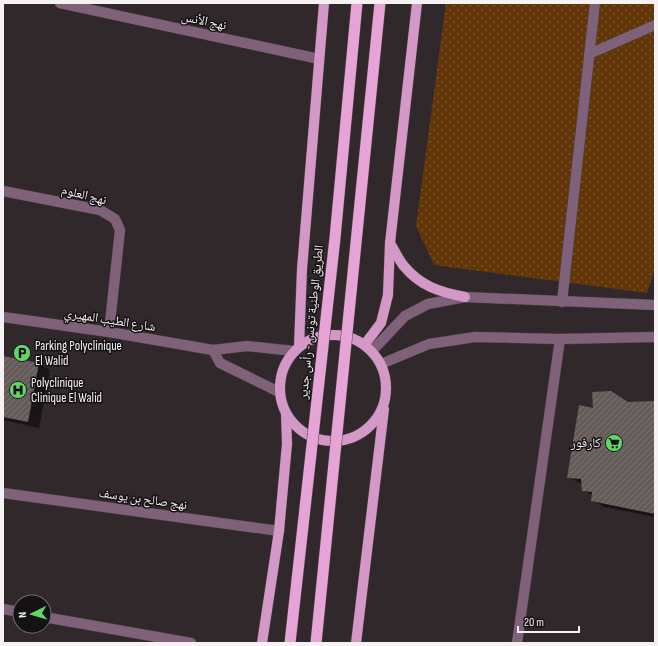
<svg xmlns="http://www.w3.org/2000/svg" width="658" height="646" viewBox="0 0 658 646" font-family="'Sofia Sans Condensed','Noto Naskh Arabic',sans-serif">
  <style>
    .green { fill: url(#green-dots) }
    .shadow { fill: #0007 }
    .building { fill: url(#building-hatch) }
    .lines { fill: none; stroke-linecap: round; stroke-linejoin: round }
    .minor-casing { stroke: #4c4446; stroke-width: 11 }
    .tertiary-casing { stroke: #4c4446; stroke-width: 11 }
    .primary-casing { stroke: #4c4446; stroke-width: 11 }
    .minor { stroke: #7f6279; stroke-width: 10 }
    .tertiary { stroke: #7f6279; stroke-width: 10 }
    .primary { stroke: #d498c7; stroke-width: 10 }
    .trunk-bridge-casing { stroke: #4c4446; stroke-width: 12; stroke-linecap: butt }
    .trunk-bridge { stroke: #e5a3d6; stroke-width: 11 }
    .labels { text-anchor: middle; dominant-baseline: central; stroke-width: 3; stroke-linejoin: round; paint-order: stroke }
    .street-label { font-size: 13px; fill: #f6f1f2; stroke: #151213 }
    .poi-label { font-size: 13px; fill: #f6f1f2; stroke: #151213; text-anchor: start }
  </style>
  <defs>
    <pattern id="green-dots" width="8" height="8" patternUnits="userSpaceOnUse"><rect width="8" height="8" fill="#633609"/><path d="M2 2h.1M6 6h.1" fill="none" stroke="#7a542d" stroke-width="1.8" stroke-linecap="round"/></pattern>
    <pattern id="building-hatch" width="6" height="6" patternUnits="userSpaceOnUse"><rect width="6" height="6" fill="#655c5a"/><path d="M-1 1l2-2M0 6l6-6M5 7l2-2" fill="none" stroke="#7c7472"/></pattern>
  </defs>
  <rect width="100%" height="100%" fill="#30282a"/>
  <polygon class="green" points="446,3 655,3 655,269 647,293 434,265 416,226"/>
  <g class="shadow">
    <polygon points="3,357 39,364 50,370 39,428 3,420"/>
    <polygon points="655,402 655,517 604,507 592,500 593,496 583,490 582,484 568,477 594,409 628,403"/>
  </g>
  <g class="building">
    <polygon points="3,356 39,363 28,422 3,417"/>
    <polygon points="611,391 628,402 655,401 655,514 591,501 592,492 582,491 581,479 567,478 579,405 593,408 592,392"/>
  </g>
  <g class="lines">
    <defs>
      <g id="minor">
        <polyline points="60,3 319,59"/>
        <polyline points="589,54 655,25"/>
        <polyline points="3,191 100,210 115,219 120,230 109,332"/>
        <polyline points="562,302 595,3"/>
        <polyline points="372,351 405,316 428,304 465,297 655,305"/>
        <polyline points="381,364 429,344 475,337 560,339 655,337"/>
        <polyline points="3,493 279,531"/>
        <polyline points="3,609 20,612"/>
        <polyline points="44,617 191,643"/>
        <polyline points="517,643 560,339"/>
      </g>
      <g id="tertiary">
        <polyline points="3,317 109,332 213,350 247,346 294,351"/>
        <polyline points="213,350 220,363 279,392"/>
      </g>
      <g id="primary">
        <path d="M390,243C394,250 398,258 403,265C420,286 439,292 465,297"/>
        <circle cx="333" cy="388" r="53"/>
        <polyline points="365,344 381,323 388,295 390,243 417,3"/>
        <polyline points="299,346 302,269 324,3"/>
        <polyline points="262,643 279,531 287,444 286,414"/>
        <polyline points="356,643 384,409"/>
      </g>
    </defs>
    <use href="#minor" class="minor-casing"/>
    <use href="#tertiary" class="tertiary-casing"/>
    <use href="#primary" class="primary-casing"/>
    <use href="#minor" class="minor"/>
    <use href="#tertiary" class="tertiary"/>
    <use href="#primary" class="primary"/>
    <defs>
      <g id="trunk-bridge">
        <polyline points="290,643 335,238 357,3"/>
        <polyline points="316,643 380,3"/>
      </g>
    </defs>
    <use href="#trunk-bridge" class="trunk-bridge-casing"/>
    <use href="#trunk-bridge" class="trunk-bridge"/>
  </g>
  <defs>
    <symbol id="parking-disc" viewBox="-11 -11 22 22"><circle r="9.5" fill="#62d469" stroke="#151213"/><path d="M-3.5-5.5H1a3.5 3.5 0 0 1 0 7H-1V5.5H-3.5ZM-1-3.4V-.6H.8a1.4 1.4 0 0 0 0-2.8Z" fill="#111"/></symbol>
    <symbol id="hospital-disc" viewBox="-11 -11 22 22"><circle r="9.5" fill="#62d469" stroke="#151213"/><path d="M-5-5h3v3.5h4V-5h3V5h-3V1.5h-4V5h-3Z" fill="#111"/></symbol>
    <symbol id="supermarket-disc" viewBox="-11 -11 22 22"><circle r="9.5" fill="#62d469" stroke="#151213"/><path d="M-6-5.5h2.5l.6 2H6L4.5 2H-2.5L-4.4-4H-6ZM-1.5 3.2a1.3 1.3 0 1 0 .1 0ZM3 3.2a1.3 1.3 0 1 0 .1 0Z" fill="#111"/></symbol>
  </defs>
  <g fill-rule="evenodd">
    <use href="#parking-disc" x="12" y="343" width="20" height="20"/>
    <use href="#hospital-disc" x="8" y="380" width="20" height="20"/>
    <use href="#supermarket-disc" x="604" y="433" width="20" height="20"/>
  </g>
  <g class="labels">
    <g class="street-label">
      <text transform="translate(204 21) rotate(12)">نهج الأنس</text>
      <text transform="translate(84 195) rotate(14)">نهج العلوم</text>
      <text transform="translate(110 320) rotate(9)">شارع الطيب المهيري</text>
      <text transform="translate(311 322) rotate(-84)">الطريق الوطنية تونس - رأس جدير</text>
      <text transform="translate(143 499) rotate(8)">نهج صالح بن يوسف</text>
    </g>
    <g class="poi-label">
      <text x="35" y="346">Parking Polyclinique<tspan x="35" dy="15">El Walid</tspan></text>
      <text x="31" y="383">Polyclinique<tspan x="31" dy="15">Clinique El Walid</tspan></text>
      <text x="601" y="443" text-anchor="end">كارفور</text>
    </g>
  </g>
  <rect width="658" height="646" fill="none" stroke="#f6f1f2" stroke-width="8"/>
  <g transform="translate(32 614) rotate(265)"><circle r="19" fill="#151213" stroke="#6f6b6c"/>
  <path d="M0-3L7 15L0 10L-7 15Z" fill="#62d469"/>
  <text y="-6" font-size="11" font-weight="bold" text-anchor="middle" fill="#f6f1f2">N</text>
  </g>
  <path d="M518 626v6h61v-6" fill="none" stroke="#f6f1f2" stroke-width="2"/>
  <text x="524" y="626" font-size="12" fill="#f6f1f2" stroke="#151213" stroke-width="3" paint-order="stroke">20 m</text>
</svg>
